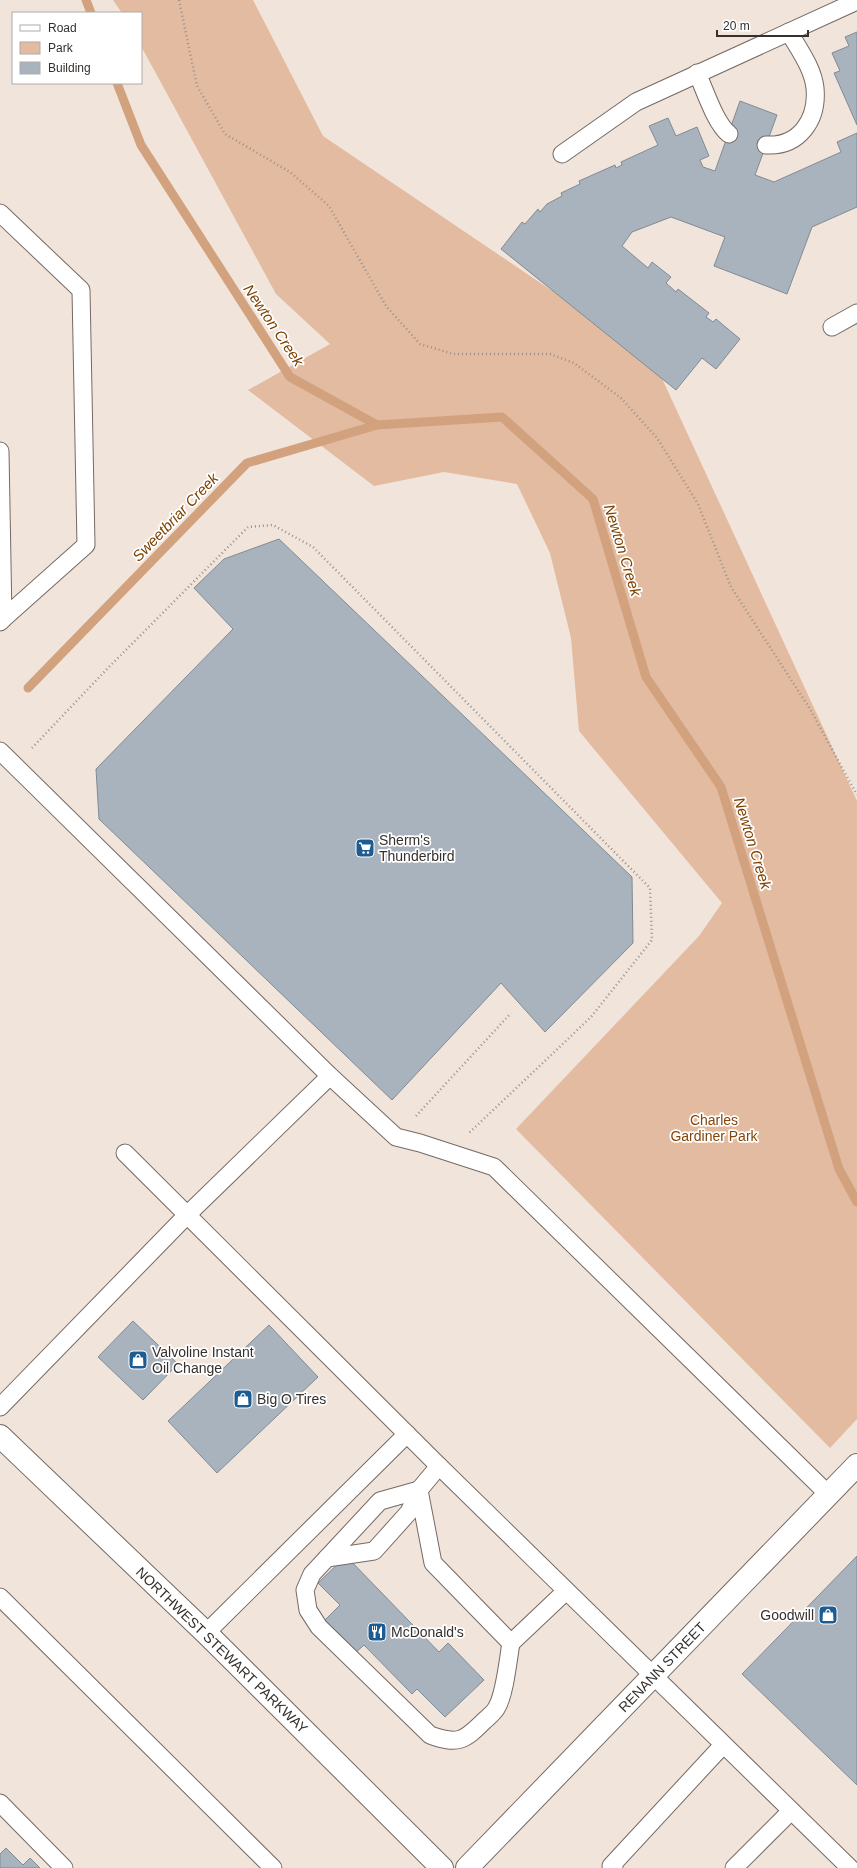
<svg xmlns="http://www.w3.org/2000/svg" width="857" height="1868" viewBox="0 0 857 1868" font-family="Helvetica,sans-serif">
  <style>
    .green { fill: #e3bba0 }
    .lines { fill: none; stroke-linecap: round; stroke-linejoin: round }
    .stream { stroke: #d2a17d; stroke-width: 9 }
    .building { fill: #a9b3bd; stroke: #818b94 }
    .lane-casing { stroke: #756a63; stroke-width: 19 }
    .secondary-casing { stroke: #756a63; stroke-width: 24 }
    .path { stroke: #9b918b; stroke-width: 2.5; stroke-dasharray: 1 3; stroke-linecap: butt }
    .lane { stroke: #fff; stroke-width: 17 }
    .secondary { stroke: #fff; stroke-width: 22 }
    .labels { text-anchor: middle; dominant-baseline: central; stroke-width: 3.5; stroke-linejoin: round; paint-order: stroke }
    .poi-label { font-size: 14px; fill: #35302d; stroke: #fff; text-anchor: start }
    .park-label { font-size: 14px; fill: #834509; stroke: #fff }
    .street-label { font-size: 14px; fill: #35302d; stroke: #fff }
    .water-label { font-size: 15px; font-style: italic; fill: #7d4001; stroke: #fff }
  </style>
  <rect width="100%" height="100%" fill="#f1e4db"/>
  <polygon class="green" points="113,0 253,0 323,136 653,359 857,801 857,1419 830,1448 516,1129 699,936 722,903 579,731 571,638 550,553 517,484 444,472 374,486 248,390 330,344 276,294 141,46 141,13 122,13"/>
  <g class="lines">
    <g class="stream">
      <polyline points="86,0 91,13"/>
      <polyline points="117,83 141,145 290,377 377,425 502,417 593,499 646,677 721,787 839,1169 857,1202"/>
      <polyline points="28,688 247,463 377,425"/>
    </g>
  </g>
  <g class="building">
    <polygon points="857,32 857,125 834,73 840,71 832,53 849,46 845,37"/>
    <polygon points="740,101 777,115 755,175 774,182 841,152 837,142 857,133 857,207 812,227 787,294 714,266 725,237 671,217 632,232 622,246 648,268 652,262 671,277 666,283 676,292 678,289 709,313 706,317 713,322 716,319 740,339 716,369 702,358 676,390 501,249 522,222 525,224 538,209 540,212 547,204 562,196 561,193 580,184 579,181 615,165 616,168 622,165 621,162 658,145 649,126 668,118 676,136 697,127 709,156 700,160 703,167 715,171"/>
    <polygon points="279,539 632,877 633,943 545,1032 501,983 392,1100 99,819 96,769 233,629 194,588 224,559"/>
    <polygon points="133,1321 178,1364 143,1400 98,1357"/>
    <polygon points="269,1325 318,1377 217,1473 168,1421"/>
    <polygon points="346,1556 439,1652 448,1643 484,1680 445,1717 417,1689 412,1694 364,1645 355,1653 324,1621 340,1605 318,1583"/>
    <polygon points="857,1556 857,1785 742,1674"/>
    <polygon points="6,1848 23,1865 30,1858 40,1868 0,1868 0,1854"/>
  </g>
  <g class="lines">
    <defs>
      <g id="lane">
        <path d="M697,73C705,90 715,123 729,134"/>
        <path d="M766,145C799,147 818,120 815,88C813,68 798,48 789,32"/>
        <polyline points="562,154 636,102 857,1"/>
        <polyline points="0,213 81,290 86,545 3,619"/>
        <polyline points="832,327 857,313"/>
        <polyline points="0,451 3,619 0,622"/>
        <polyline points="0,751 330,1076 396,1137 420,1143 494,1167 829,1495"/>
        <polyline points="125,1153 439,1466 850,1868"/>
        <polyline points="0,1407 187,1215 330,1076"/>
        <polyline points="439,1466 419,1490 433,1563 511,1643 566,1591"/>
        <path d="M419,1490L409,1512L374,1551L327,1558L312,1574L305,1590L308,1610L319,1627L430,1735C458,1745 464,1741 484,1721C488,1717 495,1712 497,1707C505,1693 508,1660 511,1643"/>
        <polyline points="327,1558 380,1501 419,1490"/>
        <polyline points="0,1597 273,1868"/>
        <polyline points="206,1633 407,1434"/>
        <polyline points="0,1803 64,1868"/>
        <polyline points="614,1868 611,1866 723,1745"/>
        <polyline points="734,1868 791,1811"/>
      </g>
      <g id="secondary">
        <polyline points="0,1436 206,1633 442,1868"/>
        <polyline points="467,1868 857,1465"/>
      </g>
    </defs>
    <use href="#lane" class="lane-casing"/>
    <use href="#secondary" class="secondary-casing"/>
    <g class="path">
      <polyline points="179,0 197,86 225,134 290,172 329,206 386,306 420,344 453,354 550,354 574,363 621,398 657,438 698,504 731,587 810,709 857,795"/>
      <polyline points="32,748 107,669 248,527 273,525 313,547 650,888 652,940 591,1017 468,1134"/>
      <polyline points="416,1116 511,1013"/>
    </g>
    <use href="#lane" class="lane"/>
    <use href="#secondary" class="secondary"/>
  </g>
  <defs>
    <symbol id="supermarket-square" viewBox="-11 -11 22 22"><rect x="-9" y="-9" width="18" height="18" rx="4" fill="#1c5c92" stroke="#fff"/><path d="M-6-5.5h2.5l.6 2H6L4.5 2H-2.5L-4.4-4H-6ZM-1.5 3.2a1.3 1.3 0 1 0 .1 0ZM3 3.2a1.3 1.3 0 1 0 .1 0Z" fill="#fff"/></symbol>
    <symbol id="shop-square" viewBox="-11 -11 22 22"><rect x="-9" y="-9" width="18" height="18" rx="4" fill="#1c5c92" stroke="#fff"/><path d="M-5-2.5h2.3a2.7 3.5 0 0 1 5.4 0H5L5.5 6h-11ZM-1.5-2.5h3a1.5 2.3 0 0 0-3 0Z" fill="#fff"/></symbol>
    <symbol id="restaurant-square" viewBox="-11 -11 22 22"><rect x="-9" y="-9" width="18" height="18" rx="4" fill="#1c5c92" stroke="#fff"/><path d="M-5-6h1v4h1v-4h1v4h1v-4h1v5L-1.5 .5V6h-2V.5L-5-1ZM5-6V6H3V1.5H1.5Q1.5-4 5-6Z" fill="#fff"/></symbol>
  </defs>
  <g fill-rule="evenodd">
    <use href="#supermarket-square" x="354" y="837" width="22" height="22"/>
    <use href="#shop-square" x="127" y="1349" width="22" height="22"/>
    <use href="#shop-square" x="232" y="1388" width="22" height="22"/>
    <use href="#shop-square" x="817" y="1604" width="22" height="22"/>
    <use href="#restaurant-square" x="366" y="1621" width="22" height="22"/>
  </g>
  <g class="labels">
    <g class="poi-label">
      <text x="379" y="840">Sherm's<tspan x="379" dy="16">Thunderbird</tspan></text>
      <text x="152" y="1352">Valvoline Instant<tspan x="152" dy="16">Oil Change</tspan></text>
      <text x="257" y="1399">Big O Tires</text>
      <text x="814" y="1615" text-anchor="end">Goodwill</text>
      <text x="391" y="1632">McDonald's</text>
    </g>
    <g class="park-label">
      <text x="714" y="1120">Charles<tspan x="714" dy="16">Gardiner Park</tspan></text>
    </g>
    <g class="street-label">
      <text transform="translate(222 1650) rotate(44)">NORTHWEST STEWART PARKWAY</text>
      <text transform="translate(662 1667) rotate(-46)">RENANN STREET</text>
    </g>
    <g class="water-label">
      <text transform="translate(274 325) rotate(56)">Newton Creek</text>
      <text transform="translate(175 517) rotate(-46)">Sweetbriar Creek</text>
      <text transform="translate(623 550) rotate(73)">Newton Creek</text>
      <text transform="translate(753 843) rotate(73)">Newton Creek</text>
    </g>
  </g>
  <rect x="12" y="12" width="130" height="72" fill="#ffffff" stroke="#aeacab"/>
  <rect x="20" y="25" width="20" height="6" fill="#ffffff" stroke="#aeacab"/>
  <text x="48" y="32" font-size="12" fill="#35302d">Road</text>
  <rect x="20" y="42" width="20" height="12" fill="#e3bba0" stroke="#aeacab"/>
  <text x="48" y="52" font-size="12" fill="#35302d">Park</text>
  <rect x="20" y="62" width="20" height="12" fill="#a9b3bd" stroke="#aeacab"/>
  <text x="48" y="72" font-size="12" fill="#35302d">Building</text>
  <path d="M717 30v6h91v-6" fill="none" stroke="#35302d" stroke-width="2"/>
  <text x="723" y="30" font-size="12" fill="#35302d" stroke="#ffffff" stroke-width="3" paint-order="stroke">20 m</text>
</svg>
